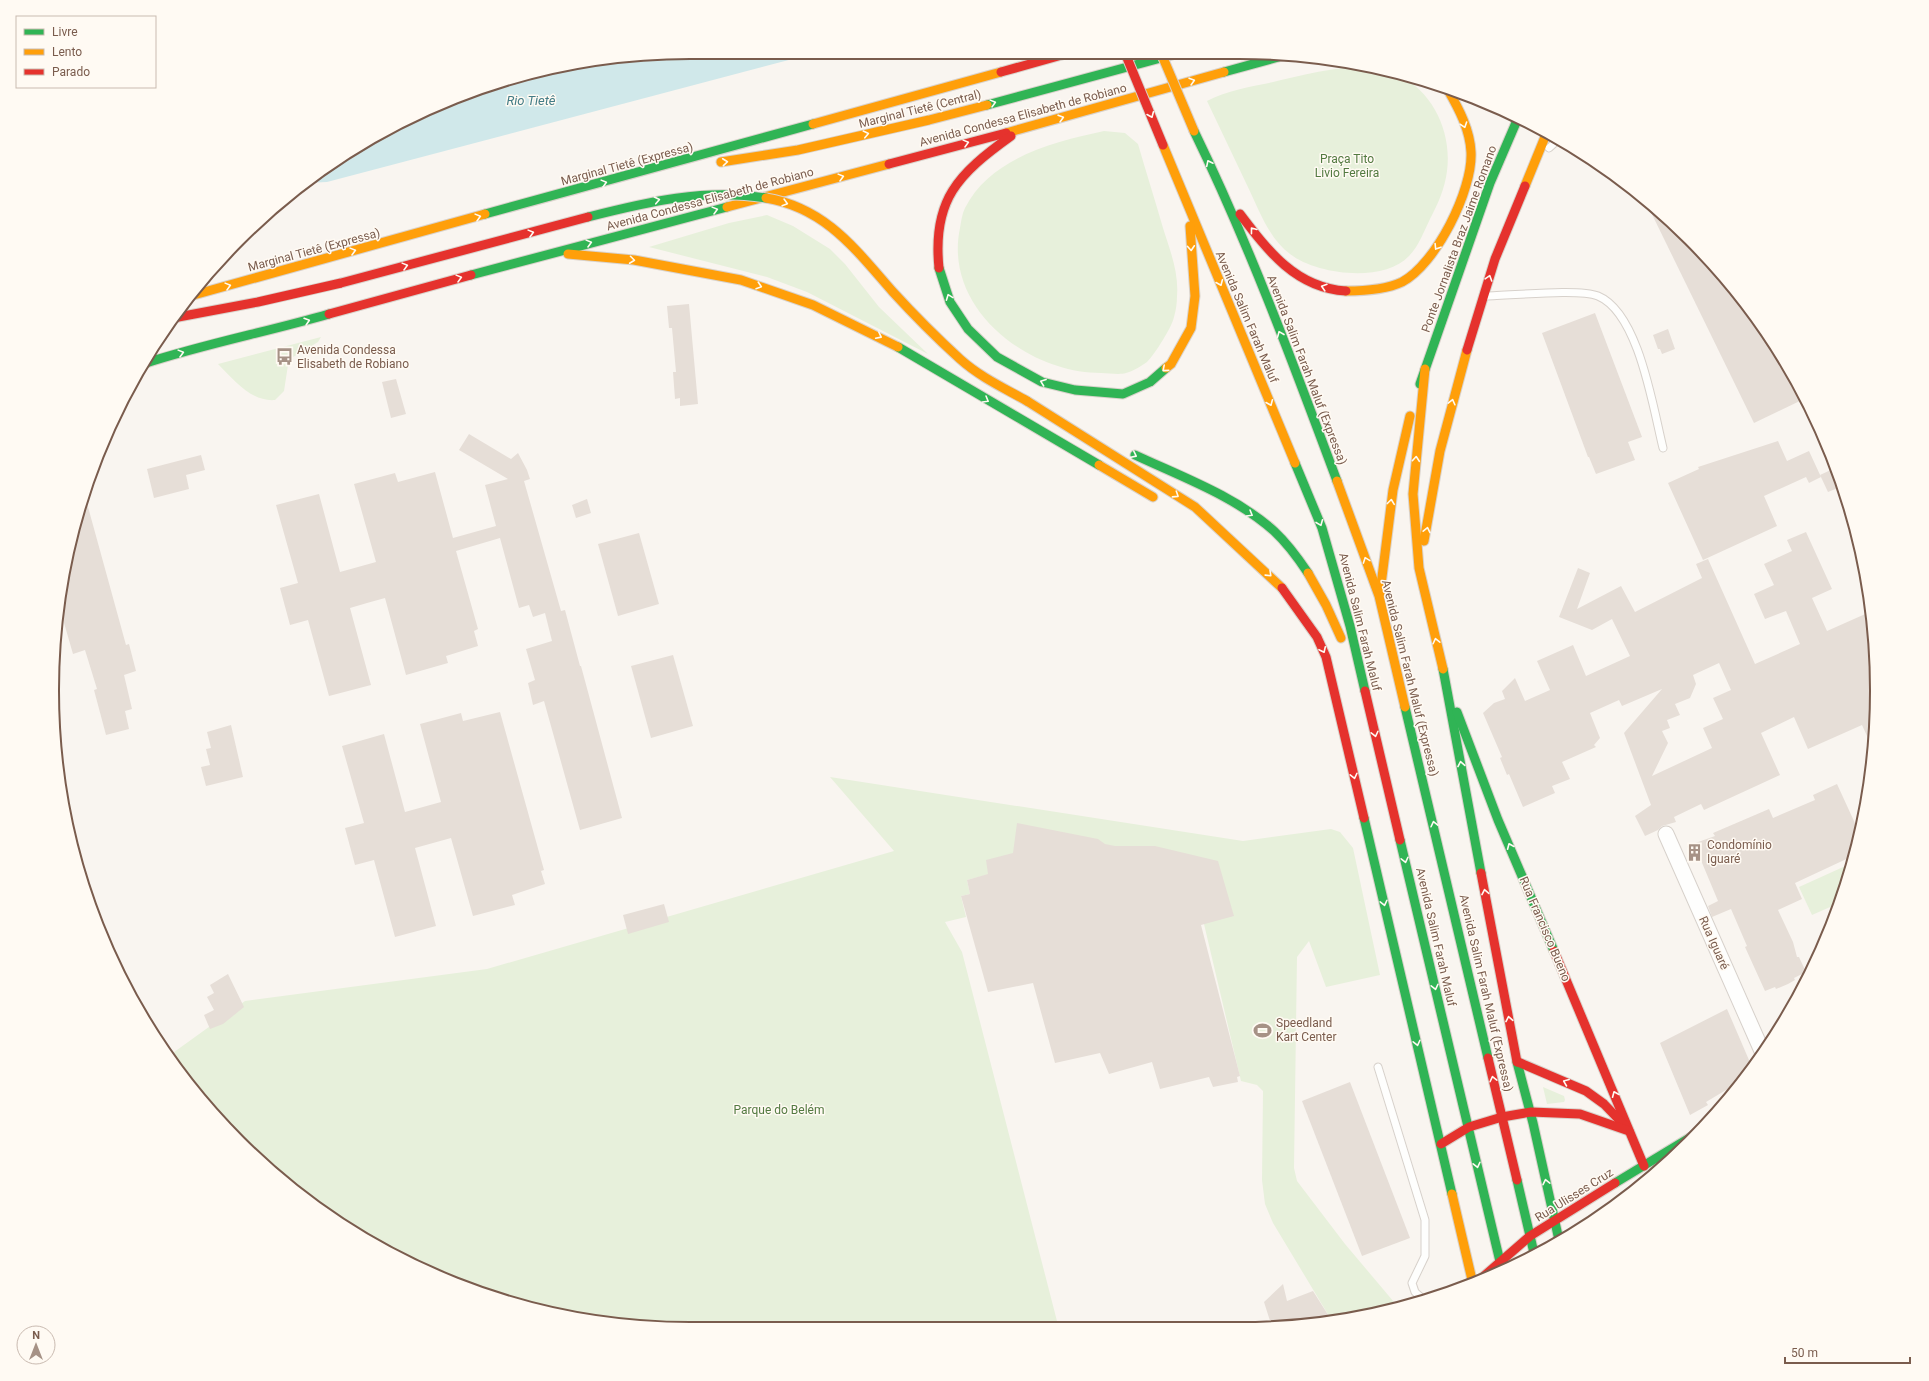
<svg xmlns="http://www.w3.org/2000/svg" width="1929" height="1381" viewBox="0 0 1929 1381" font-family="Roboto,sans-serif">
  <style>
    .green { fill: #e7f0db }
    .water { fill: #d0e8ea }
    .building { fill: #e6ded7; fill-rule: evenodd }
    .lines { fill: none; stroke-linecap: round; stroke-linejoin: round }
    .lane-casing { stroke: #d7d1cb; stroke-width: 9 }
    .street-casing { stroke: #d7d1cb; stroke-width: 17 }
    .fast-casing { stroke: #d9d2cb; stroke-width: 11 }
    .slow-casing { stroke: #d9d2cb; stroke-width: 11 }
    .jam-casing { stroke: #d9d2cb; stroke-width: 11 }
    .lane { stroke: #fefefd; stroke-width: 7 }
    .street { stroke: #fefefd; stroke-width: 15 }
    .fast { stroke: #30b455; stroke-width: 9 }
    .slow { stroke: #ff9f0a; stroke-width: 9 }
    .jam { stroke: #e5322d; stroke-width: 9 }
    .fast-bridge-casing { stroke: #dad1cc; stroke-width: 11; stroke-linecap: butt }
    .slow-bridge-casing { stroke: #dad1cc; stroke-width: 11; stroke-linecap: butt }
    .jam-bridge-casing { stroke: #dad1cc; stroke-width: 11; stroke-linecap: butt }
    .fast-bridge { stroke: #30b455; stroke-width: 9 }
    .slow-bridge { stroke: #ff9f0a; stroke-width: 9 }
    .jam-bridge { stroke: #e5322d; stroke-width: 9 }
    .oneway { stroke: #fffaf3 }
    .labels { text-anchor: middle; dominant-baseline: central; stroke-width: 3; stroke-linejoin: round; paint-order: stroke }
    .street-label { font-size: 12px; fill: #7a5c4d; stroke: #fffaf3 }
    .park-label { font-size: 12px; fill: #537a41; stroke: #fffaf3 }
    .poi-label { font-size: 12px; fill: #7a5c4d; stroke: #fffaf3; text-anchor: start }
    .water-label { font-size: 13px; font-style: italic; fill: #437c86; stroke: #fffaf3 }
    .rim { fill: none; stroke: #7a5c4d; stroke-width: 2 }
  </style>
  <rect width="100%" height="100%" fill="#f9f5f0"/>
  <g class="green">
    <path d="M1367,66C1377,68 1390,71 1399,75C1434,93 1452,133 1447,171C1445,188 1438,204 1430,219C1424,231 1419,246 1409,256C1384,283 1317,275 1290,254C1268,238 1258,207 1246,183C1233,156 1220,128 1207,101C1226,91 1249,87 1269,83C1302,75 1334,67 1367,66Z"/>
    <path d="M1104,131L1125,133L1138,144C1146,172 1155,200 1163,228C1170,250 1179,273 1177,296C1177,303 1176,310 1174,317C1172,327 1155,354 1147,362C1143,365 1132,372 1126,373C1119,375 1109,373 1101,373C1027,373 943,308 960,228C961,222 962,214 965,208C990,158 1053,142 1104,131Z"/>
    <polygon points="767,215 793,226 830,249 845,264 879,307 928,354 807,292 767,277 649,247 729,223"/>
    <path d="M321,337L318,342L293,357L288,365L284,391L275,400C251,402 234,380 218,364Z"/>
    <polygon points="830,777 1243,841 1331,829 1340,832 1353,848 1380,975 1326,987 1309,941 1297,957 1294,1168 1297,1181 1345,1244 1399,1308 1332,1321 1273,1223 1265,1204 1262,1180 1263,1091 1257,1085 1241,1081 1204,924 1029,864 967,880 970,894 961,896 966,917 945,922 962,952 1058,1325 649,1328 525,1307 408,1263 302,1197 210,1111 170,1055 245,1001 487,969 894,851"/>
    <polygon points="1852,863 1837,904 1812,915 1799,887"/>
    <polygon points="1543,1087 1564,1096 1565,1100 1564,1102 1547,1104"/>
  </g>
  <polygon class="water" points="804,56 327,182 305,183 336,159 446,101 525,74 607,57"/>
  <g class="building">
    <polygon points="1645,200 1659,210 1719,270 1792,371 1804,399 1754,423"/>
    <polygon points="689,304 698,404 680,406 680,398 675,399 673,372 676,372 672,328 669,328 667,306"/>
    <polygon points="1595,313 1642,437 1628,442 1635,460 1596,474 1589,457 1588,457 1542,333"/>
    <polygon points="1668,329 1675,349 1662,354 1660,349 1658,349 1653,335"/>
    <polygon points="396,379 406,414 391,418 382,382"/>
    <polygon points="469,434 511,459 518,453 527,470 530,479 524,481 561,611 565,610 580,666 581,666 622,818 580,830 544,701 533,705 528,683 535,680 526,649 552,641 545,613 533,617 529,605 519,608 500,538 456,551 478,629 474,631 478,646 446,656 448,663 406,675 385,598 367,603 350,608 371,685 329,696 308,620 290,625 280,588 298,583 276,505 319,494 340,572 376,562 354,484 395,473 398,482 435,472 453,538 496,526 485,485 508,479 459,450"/>
    <polygon points="1778,441 1787,461 1809,451 1821,477 1809,483 1806,477 1764,496 1777,526 1703,560 1668,483 1699,469 1698,467"/>
    <polygon points="201,455 205,470 186,475 189,489 154,498 147,469"/>
    <polygon points="1835,468 1843,486 1828,492 1820,475"/>
    <polygon points="85,496 126,645 129,644 136,671 124,675 132,709 125,711 129,729 106,735 94,690 97,689 85,650 73,654 58,602 74,525"/>
    <polygon points="587,499 591,513 576,518 572,505"/>
    <path d="M1806,532L1832,589L1812,598L1827,631L1872,611L1876,732L1873,749L1862,725L1808,749L1794,717L1761,733L1780,775L1704,810L1701,804L1674,817L1676,822L1662,826L1658,830L1645,836L1635,816L1651,805L1624,733L1662,689L1622,706L1619,700L1590,713L1600,738L1594,745L1596,747L1562,762L1570,779L1552,786L1555,793L1523,807L1509,774L1507,775L1500,758L1502,757L1483,713L1494,703L1505,699L1502,691L1515,678L1525,701L1550,690L1537,661L1573,645L1586,676L1630,656L1612,619L1592,630L1559,617L1578,568L1590,573L1577,609L1621,586L1635,612L1702,578L1696,564L1708,559L1755,664L1800,644L1786,611L1765,619L1754,594L1774,585L1764,564L1792,551L1787,540ZM1719,663L1731,690L1713,698L1723,719L1703,728L1712,748L1652,776L1668,743L1662,731L1670,728L1667,720L1680,715L1675,704L1690,698L1696,684L1693,675Z"/>
    <polygon points="639,533 659,604 618,616 598,544"/>
    <polygon points="673,655 693,726 651,738 631,666"/>
    <polygon points="500,712 544,870 541,871 545,884 512,895 515,905 473,916 451,838 415,848 436,926 395,937 374,860 355,865 345,828 364,823 342,746 384,734 405,812 441,802 420,724 461,713 463,721"/>
    <polygon points="231,725 243,777 206,786 201,767 210,765 206,749 211,748 207,732"/>
    <polygon points="1837,784 1859,832 1855,855 1795,883 1802,899 1778,910 1793,942 1797,957 1799,957 1806,972 1794,978 1795,980 1788,984 1776,989 1775,987 1765,991 1745,947 1747,946 1731,909 1712,917 1708,906 1718,901 1700,858 1693,861 1687,846 1715,836 1713,833 1769,809 1773,818 1815,800 1813,795"/>
    <polygon points="1017,823 1098,839 1105,844 1115,846 1155,846 1218,861 1234,916 1201,925 1240,1076 1237,1077 1238,1082 1213,1087 1209,1077 1160,1089 1152,1062 1109,1074 1100,1053 1055,1063 1033,983 988,992 961,896 970,894 967,880 988,874 986,860 1013,853"/>
    <polygon points="664,904 669,922 628,934 623,915"/>
    <polygon points="228,974 244,1007 223,1024 210,1029 204,1015 214,1010 207,997 214,993 210,985"/>
    <polygon points="1727,1009 1752,1067 1746,1078 1706,1102 1708,1105 1690,1115 1660,1043"/>
    <polygon points="1350,1082 1410,1238 1362,1256 1302,1101"/>
    <polygon points="1283,1284 1287,1301 1313,1291 1332,1321 1322,1324 1271,1324 1264,1302"/>
  </g>
  <g class="lines">
    <defs>
      <g id="lane">
        <polyline points="1549,148 1559,139"/>
        <path d="M1486,296C1510,296 1578,288 1598,296C1639,313 1653,408 1663,448"/>
        <polyline points="1378,1067 1425,1220 1425,1256 1412,1283 1415,1292 1424,1300"/>
      </g>
      <polyline id="street" points="1666,834 1762,1051"/>
      <g id="fast">
        <polyline points="1224,72 1282,56"/>
        <polyline points="987,105 1183,52"/>
        <path d="M1194,131C1249,244 1293,363 1337,481"/>
        <polyline points="485,214 813,124"/>
        <polyline points="939,268 950,302 968,329 997,357 1042,382 1075,390 1123,394 1150,382 1166,368"/>
        <polyline points="471,275 727,207"/>
        <polyline points="898,347 1099,465"/>
        <path d="M143,364C204,344 267,332 329,314"/>
        <polyline points="1420,384 1490,183 1518,118"/>
        <path d="M1135,455C1182,477 1235,496 1274,531C1287,543 1298,558 1308,573"/>
        <polyline points="1295,463 1322,528 1350,626 1365,691"/>
        <polyline points="1443,669 1481,873"/>
        <polyline points="1405,707 1488,1058"/>
        <polyline points="1457,712 1498,820 1554,951"/>
        <polyline points="1364,818 1452,1194"/>
        <polyline points="1400,840 1502,1270"/>
        <polyline points="1517,1062 1533,1123 1559,1240"/>
        <polyline points="1517,1180 1534,1253"/>
        <polyline points="1615,1183 1691,1137"/>
      </g>
      <g id="slow">
        <polyline points="813,124 1001,72"/>
        <polyline points="1006,133 1224,72"/>
        <polyline points="1163,145 1295,463"/>
        <polyline points="721,162 798,150 929,120 987,105"/>
        <polyline points="1525,186 1547,132"/>
        <polyline points="727,207 889,164"/>
        <polyline points="568,254 634,260 741,280 813,305 898,347"/>
        <path d="M1346,291C1364,291 1385,290 1402,282C1436,264 1473,190 1471,152C1470,130 1459,109 1448,90"/>
        <polyline points="190,296 485,214"/>
        <polyline points="1166,368 1171,364 1191,328 1195,296 1190,226"/>
        <polyline points="1425,369 1413,494 1419,568 1443,669"/>
        <polyline points="1027,401 1195,507 1282,588"/>
        <polyline points="1099,465 1153,497"/>
        <polyline points="1337,481 1379,596 1405,707"/>
        <polyline points="1424,541 1440,451 1467,350"/>
        <polyline points="1308,573 1326,605 1341,638"/>
        <polyline points="1380,593 1393,490 1410,416"/>
        <polyline points="1452,1194 1473,1284"/>
      </g>
      <g id="jam">
        <polyline points="1001,72 1069,53"/>
        <polyline points="889,164 1006,133"/>
        <path d="M1240,214C1268,251 1296,288 1346,291"/>
        <path d="M939,268C932,200 958,174 1011,136"/>
        <polyline points="329,314 471,275"/>
        <polyline points="173,318 258,302 341,283"/>
        <polyline points="1467,350 1495,259 1525,186"/>
        <polyline points="1282,588 1317,637 1326,657 1364,818"/>
        <polyline points="1365,691 1400,840"/>
        <polyline points="1481,873 1517,1062"/>
        <polyline points="1554,951 1644,1166"/>
        <polyline points="1488,1058 1517,1180"/>
        <polyline points="1518,1062 1586,1091 1604,1104 1627,1128"/>
        <polyline points="1441,1144 1469,1127 1502,1117 1531,1112 1580,1114 1629,1131"/>
        <polyline points="1476,1283 1530,1236 1615,1183"/>
      </g>
    </defs>
    <use href="#lane" class="lane-casing"/>
    <use href="#street" class="street-casing"/>
    <use href="#fast" class="fast-casing"/>
    <use href="#slow" class="slow-casing"/>
    <use href="#jam" class="jam-casing"/>
    <use href="#lane" class="lane"/>
    <use href="#street" class="street"/>
    <use href="#fast" class="fast"/>
    <use href="#slow" class="slow"/>
    <use href="#jam" class="jam"/>
    <defs>
      <path id="fast-bridge" d="M588,217C647,202 705,188 766,198"/>
      <g id="slow-bridge">
        <polyline points="1161,53 1194,131"/>
        <path d="M766,198C826,208 856,250 893,292C914,315 937,338 960,359C980,377 1004,388 1027,401"/>
      </g>
      <g id="jam-bridge">
        <polyline points="1125,53 1163,145"/>
        <polyline points="341,283 588,217"/>
      </g>
    </defs>
    <use href="#fast-bridge" class="fast-bridge-casing"/>
    <use href="#slow-bridge" class="slow-bridge-casing"/>
    <use href="#jam-bridge" class="jam-bridge-casing"/>
    <use href="#fast-bridge" class="fast-bridge"/>
    <use href="#slow-bridge" class="slow-bridge"/>
    <use href="#jam-bridge" class="jam-bridge"/>
  </g>
  <defs><path id="oneway-chevron" d="M-2-3.5L2.5 0L-2 3.5" fill="none" stroke-width="1.6" stroke-linecap="round" stroke-linejoin="round"/></defs>
  <g class="oneway">
    <use href="#oneway-chevron" transform="translate(1192 81) rotate(-16)"/>
    <use href="#oneway-chevron" transform="translate(993 103) rotate(-15)"/>
    <use href="#oneway-chevron" transform="translate(1151 115) rotate(67)"/>
    <use href="#oneway-chevron" transform="translate(1061 118) rotate(-16)"/>
    <use href="#oneway-chevron" transform="translate(1464 125) rotate(71)"/>
    <use href="#oneway-chevron" transform="translate(866 134) rotate(-13)"/>
    <use href="#oneway-chevron" transform="translate(966 143) rotate(-15)"/>
    <use href="#oneway-chevron" transform="translate(725 162) rotate(-6)"/>
    <use href="#oneway-chevron" transform="translate(1209 163) rotate(-116)"/>
    <use href="#oneway-chevron" transform="translate(841 177) rotate(-15)"/>
    <use href="#oneway-chevron" transform="translate(604 183) rotate(-15)"/>
    <use href="#oneway-chevron" transform="translate(657 200) rotate(-12)"/>
    <use href="#oneway-chevron" transform="translate(785 203) rotate(16)"/>
    <use href="#oneway-chevron" transform="translate(715 210) rotate(-15)"/>
    <use href="#oneway-chevron" transform="translate(478 217) rotate(-15)"/>
    <use href="#oneway-chevron" transform="translate(1253 230) rotate(-128)"/>
    <use href="#oneway-chevron" transform="translate(531 233) rotate(-15)"/>
    <use href="#oneway-chevron" transform="translate(589 243) rotate(-15)"/>
    <use href="#oneway-chevron" transform="translate(1437 247) rotate(122)"/>
    <use href="#oneway-chevron" transform="translate(1191 248) rotate(86)"/>
    <use href="#oneway-chevron" transform="translate(353 251) rotate(-15)"/>
    <use href="#oneway-chevron" transform="translate(632 260) rotate(7)"/>
    <use href="#oneway-chevron" transform="translate(405 266) rotate(-15)"/>
    <use href="#oneway-chevron" transform="translate(459 278) rotate(-15)"/>
    <use href="#oneway-chevron" transform="translate(1489 278) rotate(-73)"/>
    <use href="#oneway-chevron" transform="translate(1220 283) rotate(67)"/>
    <use href="#oneway-chevron" transform="translate(228 286) rotate(-15)"/>
    <use href="#oneway-chevron" transform="translate(759 286) rotate(18)"/>
    <use href="#oneway-chevron" transform="translate(1324 287) rotate(-163)"/>
    <use href="#oneway-chevron" transform="translate(949 297) rotate(-111)"/>
    <use href="#oneway-chevron" transform="translate(307 321) rotate(-17)"/>
    <use href="#oneway-chevron" transform="translate(1280 334) rotate(-112)"/>
    <use href="#oneway-chevron" transform="translate(879 336) rotate(27)"/>
    <use href="#oneway-chevron" transform="translate(181 353) rotate(-15)"/>
    <use href="#oneway-chevron" transform="translate(1165 369) rotate(139)"/>
    <use href="#oneway-chevron" transform="translate(1043 382) rotate(-160)"/>
    <use href="#oneway-chevron" transform="translate(986 400) rotate(30)"/>
    <use href="#oneway-chevron" transform="translate(1452 402) rotate(-76)"/>
    <use href="#oneway-chevron" transform="translate(1270 403) rotate(67)"/>
    <use href="#oneway-chevron" transform="translate(1134 455) rotate(26)"/>
    <use href="#oneway-chevron" transform="translate(1416 459) rotate(-85)"/>
    <use href="#oneway-chevron" transform="translate(1176 495) rotate(33)"/>
    <use href="#oneway-chevron" transform="translate(1391 502) rotate(-83)"/>
    <use href="#oneway-chevron" transform="translate(1250 514) rotate(30)"/>
    <use href="#oneway-chevron" transform="translate(1320 523) rotate(68)"/>
    <use href="#oneway-chevron" transform="translate(1427 530) rotate(-78)"/>
    <use href="#oneway-chevron" transform="translate(1366 560) rotate(-110)"/>
    <use href="#oneway-chevron" transform="translate(1269 574) rotate(44)"/>
    <use href="#oneway-chevron" transform="translate(1436 641) rotate(-103)"/>
    <use href="#oneway-chevron" transform="translate(1323 650) rotate(65)"/>
    <use href="#oneway-chevron" transform="translate(1375 734) rotate(77)"/>
    <use href="#oneway-chevron" transform="translate(1461 764) rotate(-101)"/>
    <use href="#oneway-chevron" transform="translate(1354 776) rotate(77)"/>
    <use href="#oneway-chevron" transform="translate(1434 824) rotate(-103)"/>
    <use href="#oneway-chevron" transform="translate(1510 846) rotate(-113)"/>
    <use href="#oneway-chevron" transform="translate(1405 860) rotate(77)"/>
    <use href="#oneway-chevron" transform="translate(1485 892) rotate(-101)"/>
    <use href="#oneway-chevron" transform="translate(1384 903) rotate(77)"/>
    <use href="#oneway-chevron" transform="translate(1435 987) rotate(77)"/>
    <use href="#oneway-chevron" transform="translate(1509 1019) rotate(-101)"/>
    <use href="#oneway-chevron" transform="translate(1417 1043) rotate(77)"/>
    <use href="#oneway-chevron" transform="translate(1493 1079) rotate(-103)"/>
    <use href="#oneway-chevron" transform="translate(1566 1082) rotate(-158)"/>
    <use href="#oneway-chevron" transform="translate(1615 1094) rotate(-113)"/>
    <use href="#oneway-chevron" transform="translate(1477 1165) rotate(77)"/>
    <use href="#oneway-chevron" transform="translate(1546 1182) rotate(-102)"/>
  </g>
  <defs>
    <symbol id="bus-bare" viewBox="-9 -9 18 18"><path d="M-5-6H5V4H4V6H2V4H-2V6H-4V4H-5ZM-3.5-4V0h7V-4ZM-3.5 1.2v1.5H-2V1.2ZM2 1.2v1.5H3.5V1.2Z" fill="#a69286" stroke="#fffaf3" stroke-width="2.5" paint-order="stroke"/></symbol>
    <symbol id="building-bare" viewBox="-9 -9 18 18"><path d="M-4-6H4V6H1V3H-1V6H-4ZM-2.5-4.3h1.7v1.8h-1.7ZM.8-4.3h1.7v1.8H.8ZM-2.5-1h1.7V.8h-1.7ZM.8-1h1.7V.8H.8Z" fill="#a69286" stroke="#fffaf3" stroke-width="2.5" paint-order="stroke"/></symbol>
    <symbol id="stadium-bare" viewBox="-9 -9 18 18"><path d="M0-5a6.5 5 0 1 0 0 10a6.5 5 0 1 0 0-10ZM-3.5-1.8h7v3.6h-7Z" fill="#a69286" stroke="#fffaf3" stroke-width="2.5" paint-order="stroke"/></symbol>
  </defs>
  <g fill-rule="evenodd">
    <use href="#bus-bare" x="272" y="344" width="25" height="25"/>
    <use href="#building-bare" x="1682" y="840" width="25" height="25"/>
    <use href="#stadium-bare" x="1250" y="1018" width="25" height="25"/>
  </g>
  <g class="labels">
    <g class="street-label">
      <text transform="translate(920 109) rotate(-14)">Marginal Tietê (Central)</text>
      <text transform="translate(1023 115) rotate(-15)">Avenida Condessa Elisabeth de Robiano</text>
      <text transform="translate(627 164) rotate(-15)">Marginal Tietê (Expressa)</text>
      <text transform="translate(710 199) rotate(-15)">Avenida Condessa Elisabeth de Robiano</text>
      <text transform="translate(1459 239) rotate(-70)">Ponte Jornalista Braz Jaime Romano</text>
      <text transform="translate(314 250) rotate(-15)">Marginal Tietê (Expressa)</text>
      <text transform="translate(1247 317) rotate(67)">Avenida Salim Farah Maluf</text>
      <text transform="translate(1307 370) rotate(69)">Avenida Salim Farah Maluf (Expressa)</text>
      <text transform="translate(1360 622) rotate(76)">Avenida Salim Farah Maluf</text>
      <text transform="translate(1410 678) rotate(76)">Avenida Salim Farah Maluf (Expressa)</text>
      <text transform="translate(1545 929) rotate(67)">Rua Francisco Bueno</text>
      <text transform="translate(1436 937) rotate(77)">Avenida Salim Farah Maluf</text>
      <text transform="translate(1714 943) rotate(66)">Rua Iguaré</text>
      <text transform="translate(1486 993) rotate(77)">Avenida Salim Farah Maluf (Expressa)</text>
      <text transform="translate(1574 1195) rotate(-32)">Rua Ulisses Cruz</text>
    </g>
    <g class="park-label">
      <text x="1347" y="159">Praça Tito<tspan x="1347" dy="14">Livio Fereira</tspan></text>
      <text x="779" y="1110">Parque do Belém</text>
    </g>
    <g class="poi-label">
      <text x="297" y="350">Avenida Condessa<tspan x="297" dy="14">Elisabeth de Robiano</tspan></text>
      <text x="1707" y="845">Condomínio<tspan x="1707" dy="14">Iguaré</tspan></text>
      <text x="1276" y="1023">Speedland<tspan x="1276" dy="14">Kart Center</tspan></text>
    </g>
    <g class="water-label">
      <text x="531" y="100">Rio Tietê</text>
    </g>
  </g>
  <path d="M0 0H1929V1381H0ZM690 59H1239A631 631 0 0 1 1870 690V691A631 631 0 0 1 1239 1322H690A631 631 0 0 1 59 691V690A631 631 0 0 1 690 59Z" fill="#fffaf3" fill-rule="evenodd"/>
  <path class="rim" d="M690 59H1239A631 631 0 0 1 1870 690V691A631 631 0 0 1 1239 1322H690A631 631 0 0 1 59 691V690A631 631 0 0 1 690 59Z"/>
  <rect x="16" y="16" width="140" height="72" fill="#fffaf3" stroke="#cabbb1"/>
  <rect x="24" y="29" width="20" height="6" fill="#30b455" stroke="#cabbb1"/>
  <text x="52" y="36" font-size="12" fill="#7a5c4d">Livre</text>
  <rect x="24" y="49" width="20" height="6" fill="#ff9f0a" stroke="#cabbb1"/>
  <text x="52" y="56" font-size="12" fill="#7a5c4d">Lento</text>
  <rect x="24" y="69" width="20" height="6" fill="#e5322d" stroke="#cabbb1"/>
  <text x="52" y="76" font-size="12" fill="#7a5c4d">Parado</text>
  <g transform="translate(36 1345)"><circle r="19" fill="#fffaf3" stroke="#cabbb1"/>
  <path d="M0-3L7 15L0 10L-7 15Z" fill="#a69286"/>
  <text y="-6" font-size="11" font-weight="bold" text-anchor="middle" fill="#7a5c4d">N</text>
  </g>
  <path d="M1785 1357v6h125v-6" fill="none" stroke="#7a5c4d" stroke-width="2"/>
  <text x="1791" y="1357" font-size="12" fill="#7a5c4d" stroke="#fffaf3" stroke-width="3" paint-order="stroke">50 m</text>
</svg>
